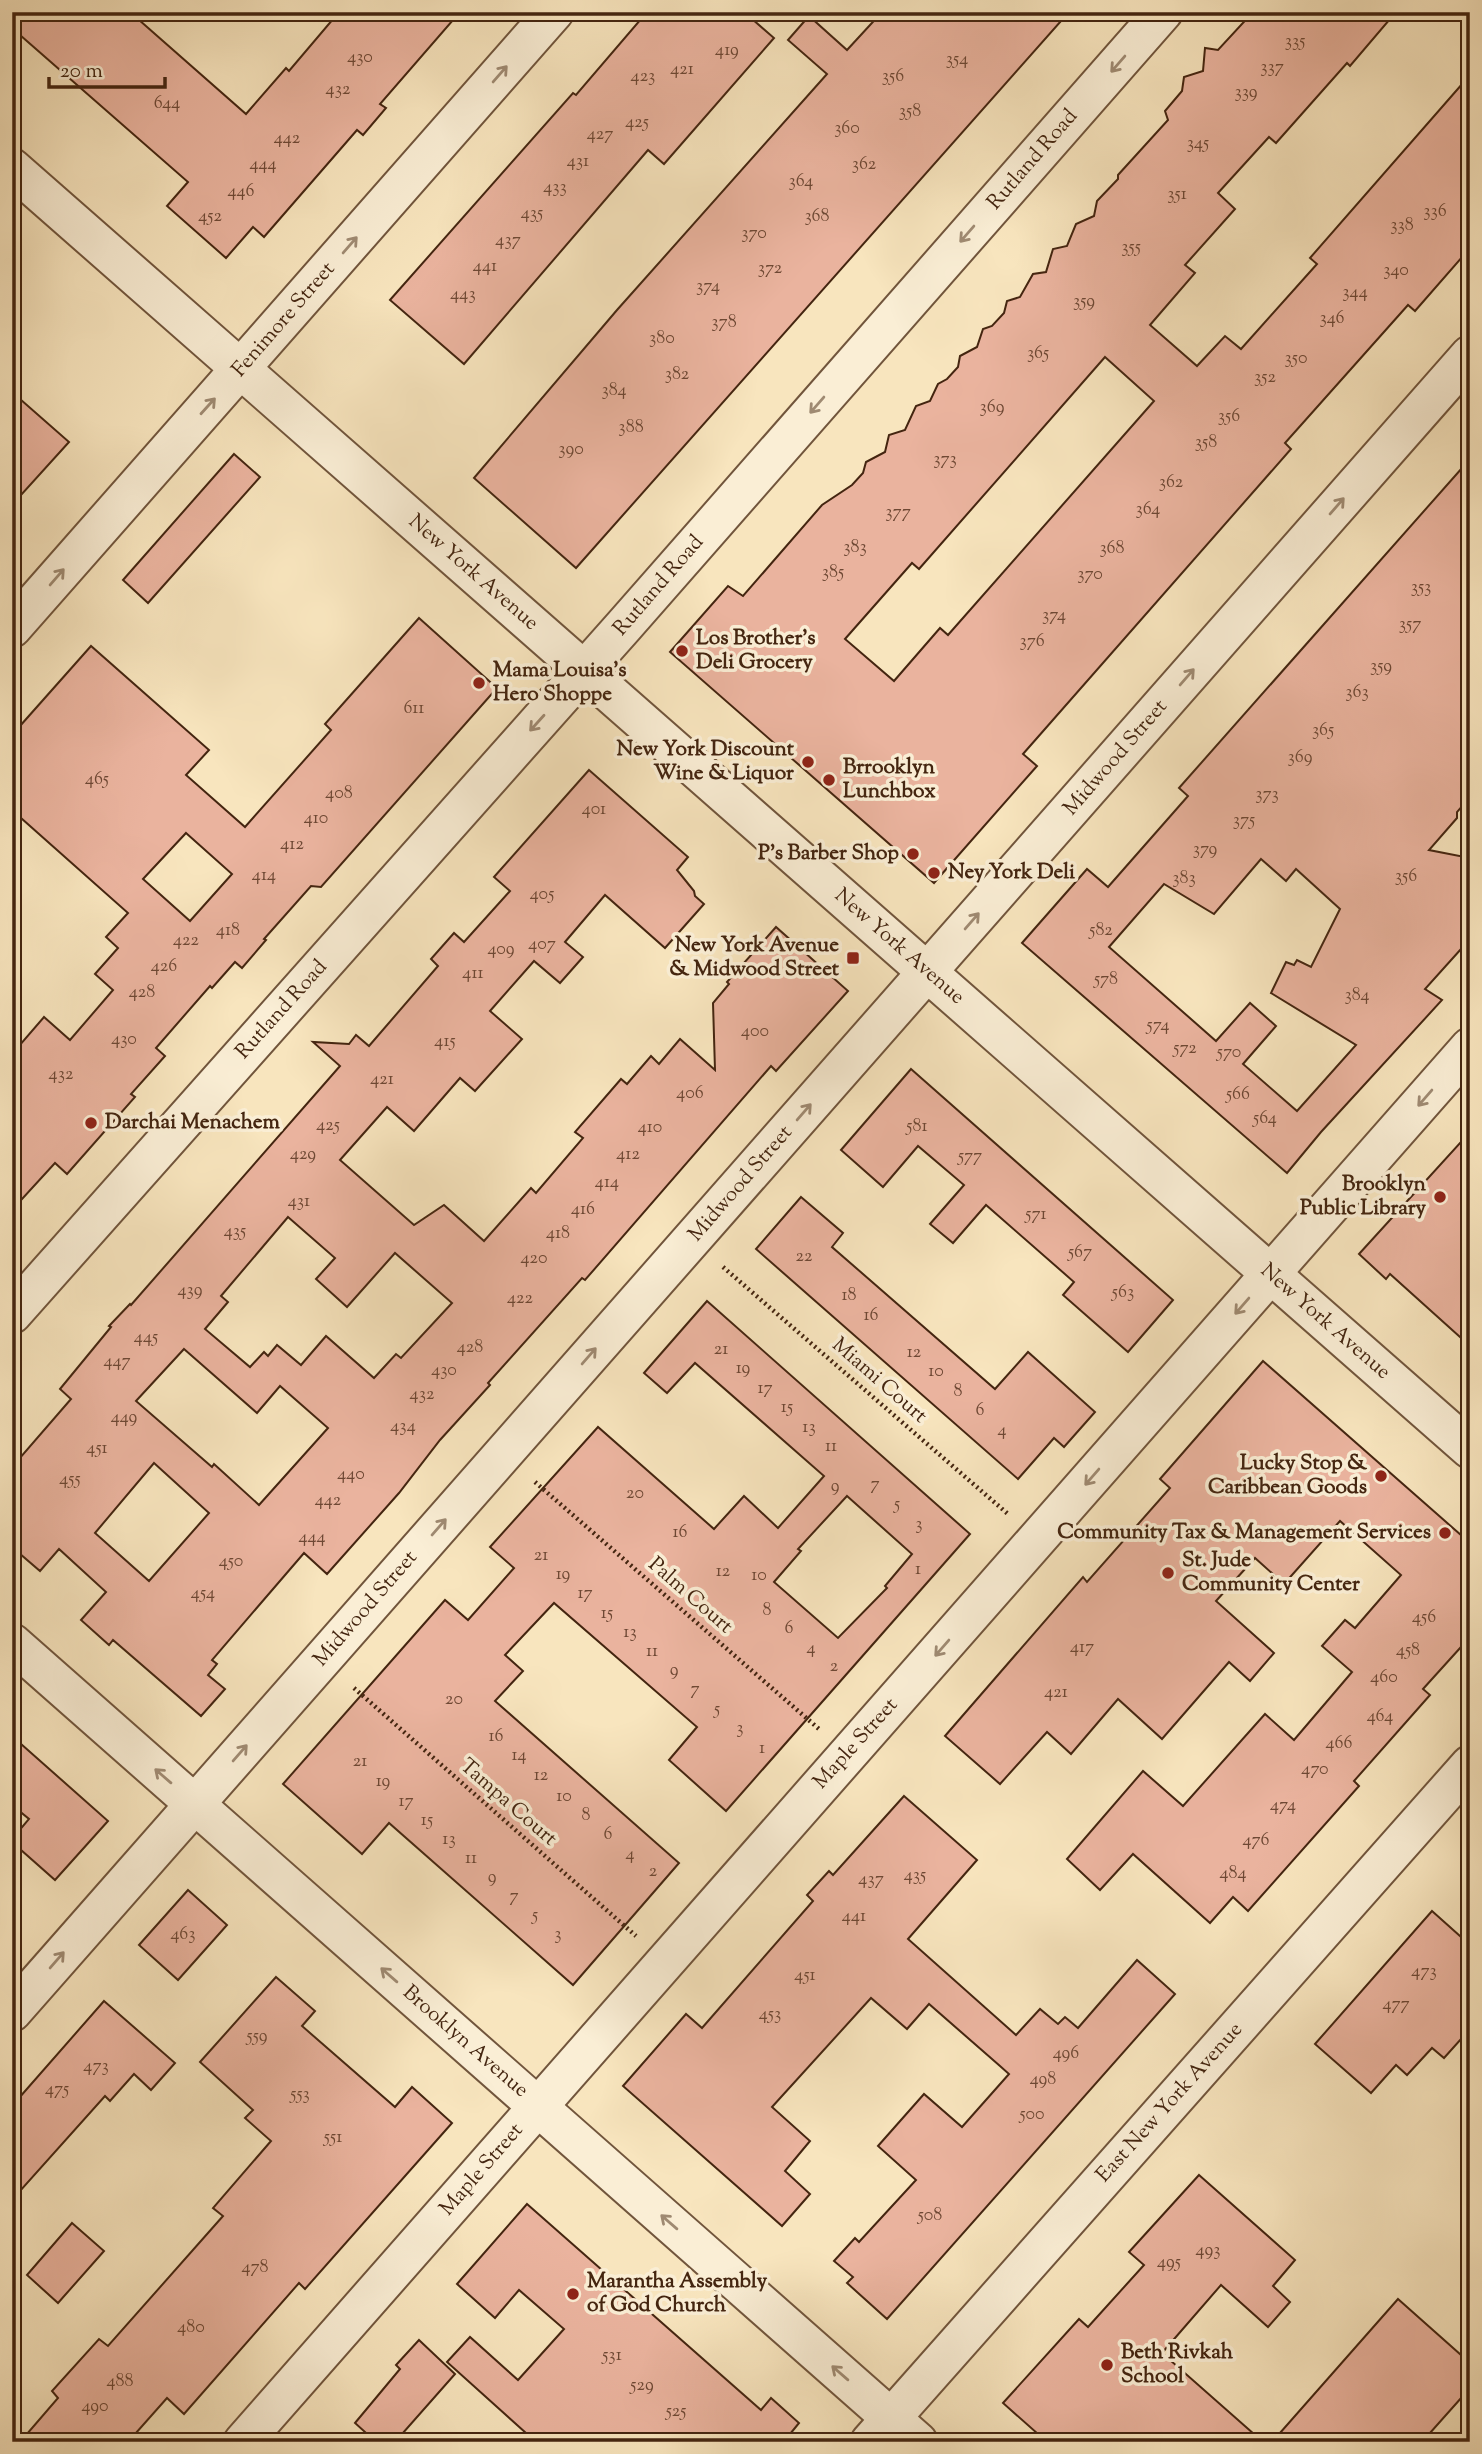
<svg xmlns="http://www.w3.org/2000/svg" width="1482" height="2454" viewBox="0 0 1482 2454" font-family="'Sorts Mill Goudy',serif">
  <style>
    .building { fill: #eab39e; stroke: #442510; stroke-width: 2; fill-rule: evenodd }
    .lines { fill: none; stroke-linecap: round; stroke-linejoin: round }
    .minor-casing { stroke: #71553c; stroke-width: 42 }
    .path { stroke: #442510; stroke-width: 4.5; stroke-dasharray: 2 3.5; stroke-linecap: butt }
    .minor { stroke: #faeed5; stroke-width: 38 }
    .oneway { stroke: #9f8a72 }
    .poi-dot { fill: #8f2418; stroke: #faeed5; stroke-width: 2.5 }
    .labels { text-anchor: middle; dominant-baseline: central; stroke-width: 7; stroke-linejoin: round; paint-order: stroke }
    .number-label { font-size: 18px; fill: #6e4834 }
    .street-label { font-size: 21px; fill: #442510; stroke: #faeed5 }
    .poi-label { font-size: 21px; font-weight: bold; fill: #442510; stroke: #faeed5; text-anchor: start }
  </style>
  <rect width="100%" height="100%" fill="#f8e5be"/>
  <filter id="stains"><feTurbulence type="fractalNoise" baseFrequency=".00286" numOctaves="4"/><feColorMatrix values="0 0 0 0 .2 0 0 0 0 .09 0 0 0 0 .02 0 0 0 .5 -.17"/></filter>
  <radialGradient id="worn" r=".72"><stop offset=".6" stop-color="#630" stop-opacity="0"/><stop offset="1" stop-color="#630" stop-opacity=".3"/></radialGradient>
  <g class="building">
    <polygon points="12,12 130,12 246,114 286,68 289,71 339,12 460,12 380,104 386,108 363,135 357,130 264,237 253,227 226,258 167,206 188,182 12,28"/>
    <polygon points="647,12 744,12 774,38 664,164 648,150 464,364 390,300 573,93 576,95"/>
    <polygon points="882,12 1069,12 576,568 474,478 617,310 827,74 788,40 809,16 847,50"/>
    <path d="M1253,12H1396L1350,66L1347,63L1276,143L1269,137L1218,193L1235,209L1185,265L1195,273L1150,325L1197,366L1225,336L1241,349L1317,264L1310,258L1470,75V248L1415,311L1408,305L1285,443L1291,449L1023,754L1037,766L934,883L670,652L728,586L743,596L822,505L852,485L863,473L866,462L885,452L889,435L905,430L916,406L930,401L938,384L947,379L958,367L960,356L977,347L983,329L992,326L1004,313L1007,301L1020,297L1033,274L1046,272L1053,249L1067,246L1076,224L1094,216L1097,201L1118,179V175L1168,120L1165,111L1182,91L1184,77L1203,71L1205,48L1218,50ZM1105,357L1154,401L948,635L940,628L894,681L845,639L912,563L919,569Z"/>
    <polygon points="12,392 69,442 12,505"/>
    <polygon points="234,454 260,477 148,603 123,580"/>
    <path d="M1470,459V797L1457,812V818L1429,850L1470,858V939L1425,989L1442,1000L1321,1132L1287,1173L1022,943L1087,869L1108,887L1188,796L1179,788ZM1261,859L1286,881L1296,869L1340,909L1311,967L1297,960L1294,965L1286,962L1271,993L1356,1045L1297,1111L1243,1064L1276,1026L1250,1003L1216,1041L1109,947L1164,884L1214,914Z"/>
    <path d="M419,618L497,688L321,887L311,886L264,939L266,940L242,968L235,962L212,988L210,986L156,1048L165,1056L131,1094L135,1097L67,1174L55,1163L12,1210V1054L44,1017L70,1040L113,990L95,974L118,948L106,937L128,913L12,810V735L91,646L209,750L186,775L245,827L331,730L325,724ZM186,833L232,874L190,921L143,879Z"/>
    <path d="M589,770L688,857L677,870L694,891L695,896L704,904L665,948L605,895L565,942L583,957L560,983L534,961L490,1011L522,1039L475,1091L460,1078L414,1131L387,1107L340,1160L414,1225L444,1205L484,1241L531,1188L536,1193L583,1138L575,1132L621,1079L627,1084L651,1056L659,1064L680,1039L715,1070L713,1003L729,984L727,982L776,927L848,991L776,1071L771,1066L585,1280L582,1278L488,1383L490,1385L440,1440L399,1493L327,1574L304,1553L212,1660L217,1664L208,1675L225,1689L201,1716L113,1640L109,1645L81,1620L106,1592L59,1549L40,1571L12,1547V1467L71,1399L60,1389L111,1327L109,1326L130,1304L131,1305L340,1066L313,1042L349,1044L356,1035L369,1046L438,966L431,959L454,933L464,942L510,891L494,877ZM288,1217L335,1258L316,1279L347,1307L395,1253L452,1303L401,1358L396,1354L374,1378L326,1336L301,1365L277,1345L268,1356L264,1352L250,1367L205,1329L228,1302L221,1296ZM184,1349L257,1413L280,1386L328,1428L259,1505L214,1464L212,1467L136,1401ZM154,1463L209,1513L149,1581L95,1533Z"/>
    <polygon points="911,1069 1173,1300 1128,1352 1063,1295 1074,1282 986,1205 953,1243 930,1224 964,1185 918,1146 883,1187 841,1150"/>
    <polygon points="1470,1132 1470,1346 1390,1274 1386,1279 1359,1254"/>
    <polygon points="801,1197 843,1233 832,1247 995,1389 1028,1352 1095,1412 1064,1447 1054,1438 1018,1479 756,1249"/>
    <path d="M707,1301L970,1534L726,1811L669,1760L697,1727L554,1603L505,1655L523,1671L495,1701L679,1863L573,1985L389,1823L362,1854L283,1784L445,1600L468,1620L514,1568L490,1547L598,1427L714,1529L744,1496L778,1528L824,1476L695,1363L667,1393L644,1373ZM847,1496L912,1554L885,1586L887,1588L838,1638L774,1582L801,1551L798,1549Z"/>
    <polygon points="1263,1361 1470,1543 1470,1637 1423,1689 1430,1695 1354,1781 1359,1786 1248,1911 1233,1897 1210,1923 1133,1854 1100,1890 1067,1859 1143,1771 1183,1806 1265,1714 1294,1740 1352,1672 1322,1646 1345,1620 1355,1628 1401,1575 1340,1521 1284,1584 1255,1558 1216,1601 1274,1653 1250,1681 1229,1662 1162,1739 1118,1699 1071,1754 1047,1732 1000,1784 945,1736 1083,1577 1087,1582 1170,1488 1160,1479"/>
    <polygon points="12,1736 108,1821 55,1880 12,1842 12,1839 29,1819 12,1805"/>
    <polygon points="904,1796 977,1860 908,1939 1016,2035 1040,2009 1058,2024 1065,2017 1078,2028 1137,1960 1175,1994 887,2319 847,2283 853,2277 834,2261 855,2238 859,2242 916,2180 878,2146 924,2094 962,2127 1009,2074 1000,2066 929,2004 907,2029 871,1998 772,2107 810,2141 785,2171 810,2194 782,2226 623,2086 686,2014 702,2028 813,1901 807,1895 829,1871 833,1875"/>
    <polygon points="188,1890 227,1925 178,1980 139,1945"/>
    <polygon points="1432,1911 1470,1945 1470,2029 1444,2058 1432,2048 1407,2075 1396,2065 1371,2093 1315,2044"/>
    <polygon points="276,1977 315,2011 302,2026 395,2107 412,2087 452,2123 305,2289 299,2283 184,2414 167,2398 128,2442 20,2442 58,2398 52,2391 99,2339 108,2346 223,2216 213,2208 271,2141 245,2118 253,2110 200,2062"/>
    <polygon points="104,2001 175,2063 151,2090 134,2074 110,2101 105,2096 12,2200 12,2106"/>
    <polygon points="1199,2175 1295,2260 1273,2286 1290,2302 1268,2327 1221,2285 1162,2353 1263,2442 1047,2442 1003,2403 1079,2319 1088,2327 1144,2265 1129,2252"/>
    <polygon points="527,2204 761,2410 771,2398 799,2423 790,2434 798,2442 536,2442 447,2362 470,2337 518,2380 564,2329 519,2290 495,2318 457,2284"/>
    <polygon points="72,2223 104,2251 58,2303 27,2275"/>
    <polygon points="1398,2299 1470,2363 1470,2388 1422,2442 1272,2442"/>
    <polygon points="419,2340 455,2374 395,2442 376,2442 355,2423 400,2369 396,2365"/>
  </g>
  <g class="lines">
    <defs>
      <g id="minor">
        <polyline points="12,168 1470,1449"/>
        <polyline points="12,628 554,12"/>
        <polyline points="12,1314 623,627 1163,12"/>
        <polyline points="12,1643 918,2442"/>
        <polyline points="12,2012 1470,355"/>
        <polyline points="243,2442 1470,1047"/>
        <polyline points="870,2442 1470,1765"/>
      </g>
    </defs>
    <use href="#minor" class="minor-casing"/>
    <g class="path">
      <polyline points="723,1267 1008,1514"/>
      <polyline points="535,1482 819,1729"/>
      <polyline points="354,1688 636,1936"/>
    </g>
    <use href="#minor" class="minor"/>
  </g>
  <defs><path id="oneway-shaft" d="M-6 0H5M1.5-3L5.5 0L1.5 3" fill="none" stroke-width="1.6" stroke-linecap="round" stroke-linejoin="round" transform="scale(1.75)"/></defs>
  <g class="oneway">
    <use href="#oneway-shaft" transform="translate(1118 64) rotate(131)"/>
    <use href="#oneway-shaft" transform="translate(500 74) rotate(-49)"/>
    <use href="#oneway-shaft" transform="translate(967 234) rotate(131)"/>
    <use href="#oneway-shaft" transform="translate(350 245) rotate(-49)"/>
    <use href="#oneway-shaft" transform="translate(817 405) rotate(131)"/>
    <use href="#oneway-shaft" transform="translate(208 406) rotate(-48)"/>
    <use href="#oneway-shaft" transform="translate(1337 506) rotate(-49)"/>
    <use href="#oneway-shaft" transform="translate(57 577) rotate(-49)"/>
    <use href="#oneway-shaft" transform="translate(1187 677) rotate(-49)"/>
    <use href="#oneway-shaft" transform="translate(537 723) rotate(132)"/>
    <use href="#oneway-shaft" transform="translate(972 921) rotate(-49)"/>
    <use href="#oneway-shaft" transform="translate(1425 1098) rotate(131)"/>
    <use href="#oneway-shaft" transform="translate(804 1112) rotate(-49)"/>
    <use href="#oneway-shaft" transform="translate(1242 1306) rotate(131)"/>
    <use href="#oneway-shaft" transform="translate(589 1356) rotate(-49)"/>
    <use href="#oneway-shaft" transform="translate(1092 1477) rotate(131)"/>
    <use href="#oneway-shaft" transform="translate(439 1527) rotate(-49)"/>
    <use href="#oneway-shaft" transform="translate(942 1648) rotate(131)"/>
    <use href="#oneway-shaft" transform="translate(240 1753) rotate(-49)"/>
    <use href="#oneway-shaft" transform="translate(163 1776) rotate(-139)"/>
    <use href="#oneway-shaft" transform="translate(57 1960) rotate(-49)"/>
    <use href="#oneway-shaft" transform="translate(389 1975) rotate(-139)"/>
    <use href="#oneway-shaft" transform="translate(669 2222) rotate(-139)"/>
    <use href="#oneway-shaft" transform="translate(840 2373) rotate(-139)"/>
  </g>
  <g class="poi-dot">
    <circle cx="682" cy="651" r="7"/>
    <circle cx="479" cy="683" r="7"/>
    <circle cx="808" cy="762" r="7"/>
    <circle cx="829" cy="780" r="7"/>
    <circle cx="913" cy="854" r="7"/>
    <circle cx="934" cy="873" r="7"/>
    <rect x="846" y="951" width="14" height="14" rx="3.5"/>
    <circle cx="91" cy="1123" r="7"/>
    <circle cx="1440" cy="1197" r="7"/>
    <circle cx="1381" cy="1476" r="7"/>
    <circle cx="1445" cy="1533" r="7"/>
    <circle cx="1168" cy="1573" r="7"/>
    <circle cx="573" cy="2294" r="7"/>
    <circle cx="1107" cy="2365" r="7"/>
  </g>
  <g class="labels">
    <g class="number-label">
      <text x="1295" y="42">335</text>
      <text x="727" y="51">419</text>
      <text x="360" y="58">430</text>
      <text x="957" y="60">354</text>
      <text x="1272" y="68">337</text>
      <text x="682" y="70">421</text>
      <text x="643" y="77">423</text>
      <text x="893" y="77">356</text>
      <text x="338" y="90">432</text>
      <text x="1246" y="93">339</text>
      <text x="167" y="104">644</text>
      <text x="910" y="112">358</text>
      <text x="637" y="123">425</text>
      <text x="847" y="129">360</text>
      <text x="600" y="135">427</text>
      <text x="287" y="139">442</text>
      <text x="1198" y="144">345</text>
      <text x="578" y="162">431</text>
      <text x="263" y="165">444</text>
      <text x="864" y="165">362</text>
      <text x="801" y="182">364</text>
      <text x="555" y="188">433</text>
      <text x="241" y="192">446</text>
      <text x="1177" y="195">351</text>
      <text x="1435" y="212">336</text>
      <text x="532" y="214">435</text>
      <text x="210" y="217">452</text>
      <text x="817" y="217">368</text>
      <text x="1402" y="226">338</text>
      <text x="754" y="234">370</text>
      <text x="508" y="241">437</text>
      <text x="1131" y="248">355</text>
      <text x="485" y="267">441</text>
      <text x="770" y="269">372</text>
      <text x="1396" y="271">340</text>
      <text x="708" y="287">374</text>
      <text x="1355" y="293">344</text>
      <text x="463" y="295">443</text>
      <text x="1084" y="302">359</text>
      <text x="1332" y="319">346</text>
      <text x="724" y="323">378</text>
      <text x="662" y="339">380</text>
      <text x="1038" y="354">365</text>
      <text x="1296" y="359">350</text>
      <text x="677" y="375">382</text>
      <text x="1265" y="378">352</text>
      <text x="614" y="391">384</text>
      <text x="992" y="408">369</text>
      <text x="1229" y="417">356</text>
      <text x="631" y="428">388</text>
      <text x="1206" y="443">358</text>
      <text x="571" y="450">390</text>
      <text x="945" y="460">373</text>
      <text x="1171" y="483">362</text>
      <text x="1148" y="510">364</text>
      <text x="898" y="513">377</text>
      <text x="855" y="548">383</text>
      <text x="1112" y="549">368</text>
      <text x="833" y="573">385</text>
      <text x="1090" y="575">370</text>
      <text x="1421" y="588">353</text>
      <text x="1054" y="616">374</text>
      <text x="1410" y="625">357</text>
      <text x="1032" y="642">376</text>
      <text x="1381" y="667">359</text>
      <text x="1357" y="693">363</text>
      <text x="414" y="709">611</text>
      <text x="1323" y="731">365</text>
      <text x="1300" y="758">369</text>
      <text x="97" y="780">465</text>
      <text x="339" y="794">408</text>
      <text x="1267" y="795">373</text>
      <text x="594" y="810">401</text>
      <text x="316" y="819">410</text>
      <text x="1244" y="821">375</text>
      <text x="292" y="845">412</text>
      <text x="1205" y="850">379</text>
      <text x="264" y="876">414</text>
      <text x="1406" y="877">356</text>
      <text x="1184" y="879">383</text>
      <text x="542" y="895">405</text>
      <text x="228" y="931">418</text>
      <text x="1101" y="931">582</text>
      <text x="186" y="941">422</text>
      <text x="542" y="945">407</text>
      <text x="501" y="950">409</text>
      <text x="164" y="967">426</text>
      <text x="473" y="974">411</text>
      <text x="1106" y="980">578</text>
      <text x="142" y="993">428</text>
      <text x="1357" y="996">384</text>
      <text x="1158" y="1026">574</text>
      <text x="755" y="1032">400</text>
      <text x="124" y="1040">430</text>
      <text x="445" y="1042">415</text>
      <text x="1185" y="1049">572</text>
      <text x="1229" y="1053">570</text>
      <text x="61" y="1075">432</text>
      <text x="382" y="1080">421</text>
      <text x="690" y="1094">406</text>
      <text x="1238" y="1095">566</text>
      <text x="1265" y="1119">564</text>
      <text x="328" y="1126">425</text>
      <text x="917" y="1127">581</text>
      <text x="650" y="1128">410</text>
      <text x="303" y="1155">429</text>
      <text x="628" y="1155">412</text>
      <text x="970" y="1157">577</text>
      <text x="607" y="1183">414</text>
      <text x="299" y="1202">431</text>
      <text x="583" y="1210">416</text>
      <text x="1036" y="1215">571</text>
      <text x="235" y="1232">435</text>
      <text x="558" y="1234">418</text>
      <text x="1080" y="1253">567</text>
      <text x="804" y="1257">22</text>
      <text x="534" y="1259">420</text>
      <text x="190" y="1291">439</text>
      <text x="1123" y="1293">563</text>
      <text x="849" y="1296">18</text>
      <text x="520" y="1299">422</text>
      <text x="871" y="1316">16</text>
      <text x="146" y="1338">445</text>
      <text x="470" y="1348">428</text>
      <text x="721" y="1350">21</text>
      <text x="914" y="1353">12</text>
      <text x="117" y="1362">447</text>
      <text x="743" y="1369">19</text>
      <text x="444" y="1371">430</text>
      <text x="936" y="1372">10</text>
      <text x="765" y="1389">17</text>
      <text x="958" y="1392">8</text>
      <text x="422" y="1395">432</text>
      <text x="787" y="1408">15</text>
      <text x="980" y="1411">6</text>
      <text x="124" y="1418">449</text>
      <text x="403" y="1427">434</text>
      <text x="809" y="1428">13</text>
      <text x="1002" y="1431">4</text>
      <text x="831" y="1447">11</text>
      <text x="97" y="1449">451</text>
      <text x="351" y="1475">440</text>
      <text x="70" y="1480">455</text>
      <text x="875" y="1485">7</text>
      <text x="835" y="1487">9</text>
      <text x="635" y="1494">20</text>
      <text x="328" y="1501">442</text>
      <text x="897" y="1505">5</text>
      <text x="919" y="1525">3</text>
      <text x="680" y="1533">16</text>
      <text x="312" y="1538">444</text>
      <text x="541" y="1556">21</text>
      <text x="231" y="1562">450</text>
      <text x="918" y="1570">1</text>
      <text x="723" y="1572">12</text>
      <text x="563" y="1575">19</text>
      <text x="759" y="1576">10</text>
      <text x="203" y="1594">454</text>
      <text x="585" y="1594">17</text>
      <text x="767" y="1611">8</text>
      <text x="607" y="1614">15</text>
      <text x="1424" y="1618">456</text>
      <text x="789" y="1629">6</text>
      <text x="630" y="1633">13</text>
      <text x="1082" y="1648">417</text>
      <text x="811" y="1649">4</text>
      <text x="1408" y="1651">458</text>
      <text x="652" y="1652">11</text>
      <text x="834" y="1667">2</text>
      <text x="674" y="1671">9</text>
      <text x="1384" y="1678">460</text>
      <text x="695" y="1690">7</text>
      <text x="1056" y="1693">421</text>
      <text x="454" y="1700">20</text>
      <text x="717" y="1710">5</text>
      <text x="1380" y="1717">464</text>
      <text x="740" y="1729">3</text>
      <text x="496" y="1737">16</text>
      <text x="1339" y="1744">466</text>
      <text x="762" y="1749">1</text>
      <text x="519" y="1756">14</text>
      <text x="360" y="1762">21</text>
      <text x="1315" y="1770">470</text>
      <text x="541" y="1776">12</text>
      <text x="383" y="1782">19</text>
      <text x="564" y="1797">10</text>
      <text x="406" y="1802">17</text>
      <text x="1283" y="1806">474</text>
      <text x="586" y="1816">8</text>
      <text x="427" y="1821">15</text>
      <text x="608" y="1835">6</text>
      <text x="449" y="1840">13</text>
      <text x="1256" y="1841">476</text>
      <text x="630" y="1855">4</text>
      <text x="471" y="1859">11</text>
      <text x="653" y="1872">2</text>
      <text x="1233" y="1874">484</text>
      <text x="915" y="1876">435</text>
      <text x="492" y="1878">9</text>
      <text x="871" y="1880">437</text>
      <text x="514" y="1897">7</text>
      <text x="535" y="1916">5</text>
      <text x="854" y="1917">441</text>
      <text x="183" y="1935">463</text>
      <text x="558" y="1935">3</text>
      <text x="1424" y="1972">473</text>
      <text x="805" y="1976">451</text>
      <text x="1396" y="2005">477</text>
      <text x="770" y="2015">453</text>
      <text x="257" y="2037">559</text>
      <text x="1066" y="2054">496</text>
      <text x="96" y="2067">473</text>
      <text x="1043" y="2080">498</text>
      <text x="57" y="2090">475</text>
      <text x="300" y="2095">553</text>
      <text x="1032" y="2115">500</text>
      <text x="333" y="2138">551</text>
      <text x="930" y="2216">508</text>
      <text x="1208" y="2251">493</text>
      <text x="1169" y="2263">495</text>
      <text x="255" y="2268">478</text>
      <text x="191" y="2328">480</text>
      <text x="612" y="2356">531</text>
      <text x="120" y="2382">488</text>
      <text x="642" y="2386">529</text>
      <text x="95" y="2407">490</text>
      <text x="676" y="2412">525</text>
    </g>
    <g class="street-label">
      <text transform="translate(1033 160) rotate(-49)">Rutland Road</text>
      <text transform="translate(284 320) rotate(-49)">Fenimore Street</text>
      <text transform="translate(473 573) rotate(41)">New York Avenue</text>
      <text transform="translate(659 586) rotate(-49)">Rutland Road</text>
      <text transform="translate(1116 758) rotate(-49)">Midwood Street</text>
      <text transform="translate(899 947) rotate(41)">New York Avenue</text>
      <text transform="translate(282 1010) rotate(-48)">Rutland Road</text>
      <text transform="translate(741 1184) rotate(-49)">Midwood Street</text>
      <text transform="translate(1325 1322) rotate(41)">New York Avenue</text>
      <text transform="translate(879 1381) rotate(41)">Miami Court</text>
      <text transform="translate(690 1596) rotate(41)">Palm Court</text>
      <text transform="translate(366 1609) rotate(-49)">Midwood Street</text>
      <text transform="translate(856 1744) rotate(-48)">Maple Street</text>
      <text transform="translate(508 1803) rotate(41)">Tampa Court</text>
      <text transform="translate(465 2042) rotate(41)">Brooklyn Avenue</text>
      <text transform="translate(1170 2103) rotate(-48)">East New York Avenue</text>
      <text transform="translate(482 2170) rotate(-49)">Maple Street</text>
    </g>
    <g class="poi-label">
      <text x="696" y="639">Los Brother's<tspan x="696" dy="24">Deli Grocery</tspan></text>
      <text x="493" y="671">Mama Louisa's<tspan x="493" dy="24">Hero Shoppe</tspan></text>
      <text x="794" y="750" text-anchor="end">New York Discount<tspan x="794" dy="24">Wine &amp; Liquor</tspan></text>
      <text x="843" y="768">Brrooklyn<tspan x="843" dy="24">Lunchbox</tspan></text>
      <text x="899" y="854" text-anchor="end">P's Barber Shop</text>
      <text x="948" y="873">Ney York Deli</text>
      <text x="839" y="946" text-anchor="end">New York Avenue<tspan x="839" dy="24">&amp; Midwood Street</tspan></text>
      <text x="105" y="1123">Darchai Menachem</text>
      <text x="1426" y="1185" text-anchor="end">Brooklyn<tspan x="1426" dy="24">Public Library</tspan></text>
      <text x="1367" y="1464" text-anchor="end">Lucky Stop &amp;<tspan x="1367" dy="24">Caribbean Goods</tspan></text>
      <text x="1431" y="1533" text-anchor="end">Community Tax &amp; Management Services</text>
      <text x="1182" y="1561">St. Jude<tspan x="1182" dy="24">Community Center</tspan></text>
      <text x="587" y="2282">Marantha Assembly<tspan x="587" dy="24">of God Church</tspan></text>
      <text x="1121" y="2353">Beth Rivkah<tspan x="1121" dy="24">School</tspan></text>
    </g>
  </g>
  <rect width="1482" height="2454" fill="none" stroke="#f8e5be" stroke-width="42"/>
  <rect x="14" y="14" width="1454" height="2426" fill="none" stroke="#442510" stroke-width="3.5"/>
  <rect x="21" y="21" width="1440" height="2412" fill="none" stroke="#442510" stroke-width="2"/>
  <path d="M49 77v10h116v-10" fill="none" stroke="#442510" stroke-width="3.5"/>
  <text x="60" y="77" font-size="21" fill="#442510" stroke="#faeed5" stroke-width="5" paint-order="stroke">20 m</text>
  <rect width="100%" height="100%" filter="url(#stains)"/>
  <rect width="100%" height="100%" fill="url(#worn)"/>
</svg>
